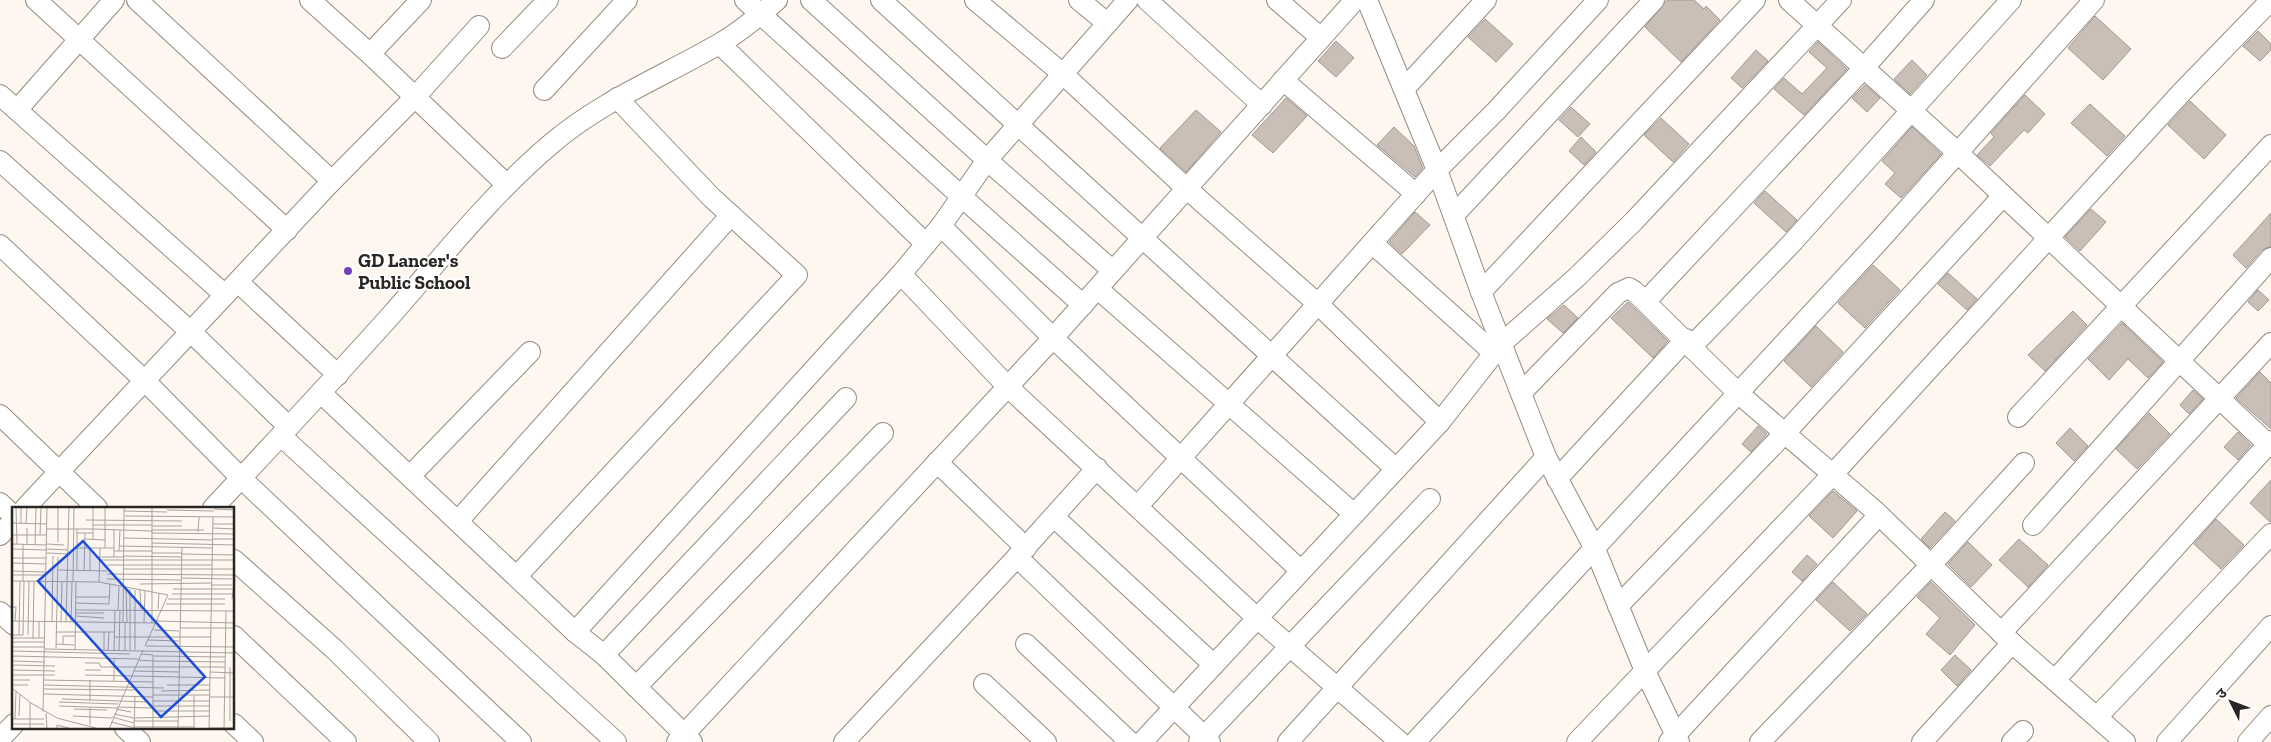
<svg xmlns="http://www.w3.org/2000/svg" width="2271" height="742" viewBox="0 0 2271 742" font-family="'Zilla Slab','Noto Sans Devanagari',serif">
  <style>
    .building { fill: #c9bfb6; stroke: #a39991 }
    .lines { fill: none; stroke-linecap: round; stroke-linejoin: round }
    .minor-casing { stroke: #938c82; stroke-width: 22 }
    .minor { stroke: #fff; stroke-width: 20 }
    .poi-dot { fill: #6e41b8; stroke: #fff; stroke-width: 2 }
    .labels { text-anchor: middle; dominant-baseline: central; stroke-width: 4; stroke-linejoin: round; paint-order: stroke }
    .poi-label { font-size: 19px; font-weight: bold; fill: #292623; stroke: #fff; text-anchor: start }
    .inset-road { fill: none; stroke: #a9a39d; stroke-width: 1 }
    .view { fill: #1d4ed8; fill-opacity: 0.15; stroke: #1d4ed8; stroke-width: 2.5 }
    .inset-edge { fill: none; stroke: #292623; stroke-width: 2.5 }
  </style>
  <rect width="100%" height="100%" fill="#fef7ef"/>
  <g class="building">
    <polygon points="1667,0 1694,0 1704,9 1706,6 1720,20 1681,62 1645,27"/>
    <polygon points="2095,16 2131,49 2103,80 2068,48"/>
    <polygon points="1485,19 1513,44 1496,62 1468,37"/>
    <polygon points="2258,31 2271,44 2271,50 2260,61 2243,46"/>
    <polygon points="1336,41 1354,58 1336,77 1318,61"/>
    <polygon points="1818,42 1847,69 1804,115 1774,89 1784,78 1802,94 1827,68 1809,52"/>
    <polygon points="1756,50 1768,61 1742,88 1731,78"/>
    <polygon points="1912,60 1927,75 1910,94 1894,79"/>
    <polygon points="1865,85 1880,98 1867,112 1852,98"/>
    <polygon points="2025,95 2045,114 2028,133 2024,130 1990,166 1977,155 1994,137 1991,133"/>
    <polygon points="1286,98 1307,116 1273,153 1252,135"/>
    <polygon points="2190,101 2226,135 2204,159 2168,125"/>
    <polygon points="2090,104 2125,136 2107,156 2071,123"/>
    <polygon points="1571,107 1590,124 1578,137 1559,120"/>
    <polygon points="1196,110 1221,132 1186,172 1160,148"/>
    <polygon points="1661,118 1689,144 1673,162 1644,135"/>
    <polygon points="1394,127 1414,146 1423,168 1415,177 1377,145"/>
    <polygon points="1912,127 1941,154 1901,198 1885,184 1895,173 1882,161"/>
    <polygon points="1581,137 1596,152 1584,165 1569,151"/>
    <polygon points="1765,191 1797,220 1786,232 1754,203"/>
    <polygon points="2091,209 2106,222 2080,251 2065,237"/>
    <polygon points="1415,212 1430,225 1402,254 1389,242"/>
    <polygon points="2271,213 2271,246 2262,250 2246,268 2233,255"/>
    <polygon points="1873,265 1900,290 1865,328 1838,303"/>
    <polygon points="1948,273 1977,299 1967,310 1938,284"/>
    <polygon points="2258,290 2269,300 2258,311 2248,302"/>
    <polygon points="1628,302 1668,341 1653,358 1611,318"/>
    <polygon points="1564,305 1578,318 1563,333 1547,319"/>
    <polygon points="2073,311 2087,325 2045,371 2028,355"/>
    <polygon points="2122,323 2163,362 2148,378 2128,359 2109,380 2088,359"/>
    <polygon points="1816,326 1843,352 1811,387 1784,361"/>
    <polygon points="2260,372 2271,383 2271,429 2236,398"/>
    <polygon points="2193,390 2203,399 2189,414 2180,405"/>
    <polygon points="2149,413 2170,434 2137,469 2116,449"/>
    <polygon points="1758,426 1767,434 1751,452 1742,444"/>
    <polygon points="2070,428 2088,446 2074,461 2056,443"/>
    <polygon points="2238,432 2251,445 2238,460 2224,447"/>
    <polygon points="2271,480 2271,522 2270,522 2250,503"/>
    <polygon points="1833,491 1857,511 1833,538 1809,516"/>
    <polygon points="1945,512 1955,521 1930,548 1921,539"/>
    <polygon points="2216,519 2244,545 2221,569 2194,544"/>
    <polygon points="2019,539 2048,565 2028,587 1999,560"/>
    <polygon points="1968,542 1992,565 1971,587 1948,564"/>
    <polygon points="1807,555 1817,564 1802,581 1792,572"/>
    <polygon points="1833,582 1867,614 1850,631 1816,600"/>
    <polygon points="1931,582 1975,625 1950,655 1926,634 1940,618 1917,597"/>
    <polygon points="1955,655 1971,670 1957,686 1941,670"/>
  </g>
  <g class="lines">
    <defs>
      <g id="minor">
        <polyline points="36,0 287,230"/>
        <polyline points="137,0 332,181"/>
        <polyline points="310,0 370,54 506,184"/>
        <polyline points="745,0 962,197 1083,305"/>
        <polyline points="811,0 987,160 1113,271"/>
        <polyline points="881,0 1396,469"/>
        <polyline points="975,0 1064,75 1186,188 1318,304 1440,422"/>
        <polyline points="1079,0 1107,23"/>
        <polyline points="1147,0 1262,105"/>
        <polyline points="1277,0 1321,38"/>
        <polyline points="1367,0 1437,170 1481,292"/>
        <polyline points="1789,0 1958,153 2271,447"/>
        <polyline points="720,44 926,244"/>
        <polyline points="502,48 548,0"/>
        <polyline points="370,54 421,0"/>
        <polyline points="1283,80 1416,194"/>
        <polyline points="1405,88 1486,0"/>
        <polyline points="544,90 627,0"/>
        <polyline points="0,95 225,295"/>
        <polyline points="17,110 114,0"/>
        <polyline points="0,161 191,332 289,427"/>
        <polyline points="1454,215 1654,0"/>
        <polyline points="941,226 1053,338 1301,571"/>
        <polyline points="1372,243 1495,354"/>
        <polyline points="0,245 145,381 241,478 521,742"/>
        <polyline points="901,274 1008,387 1257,618 1400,742"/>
        <polyline points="238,282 338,375"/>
        <polyline points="1098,289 1354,514"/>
        <polyline points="1646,301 1863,69 1924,0"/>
        <polyline points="1692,346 1790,245 2011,0"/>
        <polyline points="321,393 575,632 604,655 692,742"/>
        <polyline points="1521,393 1618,293 1629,288 1634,291 1738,393 1874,510 2012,643 2125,742"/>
        <polyline points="0,415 97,508"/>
        <polyline points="2018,417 2271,145"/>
        <polyline points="281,436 616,742"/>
        <polyline points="937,462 1026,548"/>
        <polyline points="410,476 530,352"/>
        <polyline points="1557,479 1686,339"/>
        <polyline points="0,503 14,516"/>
        <polyline points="1138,506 1437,170 1496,111 1598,0"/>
        <polyline points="25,508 332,181 415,97 479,26"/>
        <path d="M213,508C274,443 334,379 393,313C444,255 492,194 551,144C601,101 662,77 719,44C740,32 759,16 777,0"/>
        <polyline points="1054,517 1214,665"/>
        <polyline points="458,521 731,215"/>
        <polyline points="2033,525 2271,258"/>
        <polyline points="0,535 14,520"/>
        <polyline points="1017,557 1210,742"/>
        <polyline points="234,560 334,649 429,742"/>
        <polyline points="517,576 797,275 712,198 617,98"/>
        <polyline points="1618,606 1785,433 2003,196"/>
        <polyline points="0,612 14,625"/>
        <polyline points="575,632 901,274 941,226 987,160 1128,0"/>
        <polyline points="2001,633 2271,343"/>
        <polyline points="234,636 346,742"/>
        <polyline points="1026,644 1130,742"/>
        <polyline points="604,655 846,398"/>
        <polyline points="2055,680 2271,441"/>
        <polyline points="984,684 1046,742"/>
        <polyline points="636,687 883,433"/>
        <polyline points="2097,717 2271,534"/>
        <polyline points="234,724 253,742"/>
        <polyline points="125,728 140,742"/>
        <polyline points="0,739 14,724"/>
        <polyline points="677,742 1053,338 1355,0"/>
        <polyline points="844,742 1017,557 1097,468"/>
        <polyline points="1142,742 1440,422 1502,343 1577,277 1634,221 1841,0"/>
        <polyline points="1199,742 1430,499"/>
        <polyline points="1288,742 1546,457"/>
        <polyline points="1415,742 1879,241 2094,0"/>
        <polyline points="1577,742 1833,474 2181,93 2271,0"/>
        <polyline points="1669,742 1879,515"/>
        <polyline points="1679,742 1645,671 1595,549 1546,457 1481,292 1755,0"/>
        <polyline points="1760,742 1931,565 2024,463"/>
        <polyline points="1922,742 2012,643"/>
        <polyline points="2012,742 2023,731"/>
        <polyline points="2167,742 2271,626"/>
        <polyline points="2248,742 2271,716"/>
      </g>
    </defs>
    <use href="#minor" class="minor-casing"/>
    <use href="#minor" class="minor"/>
  </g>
  <circle class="poi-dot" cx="348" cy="271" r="5"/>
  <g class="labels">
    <g class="poi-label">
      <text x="358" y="260">GD Lancer's<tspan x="358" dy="22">Public School</tspan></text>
    </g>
  </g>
  <g transform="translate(12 507)">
    <rect width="222" height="222" fill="#fef7ef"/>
    <path class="inset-road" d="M4,0L5,37M202,2L223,3M155,3L202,4M112,4L155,5M113,9L223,10M74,13L170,14M0,16L35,17M9,16V0M14,16L15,0M201,17H223M81,18H140M140,19H170M201,21L223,22M35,22H81M65,22V63M81,22L140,24M140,23H192M186,25L187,10M65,26H81M140,26L223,27M0,28H35M28,28L29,0M112,31L201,33M73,32L93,33M81,32V0M201,32H223M46,35V0M140,36L223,38M0,37L35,38M35,37L52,38M15,38V21M23,38L24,0M107,39L200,41M65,41H102M93,41V0M0,42L35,43M35,42L56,43M102,44H140M107,44L108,23M35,46L56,47M140,46H170M170,47L223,48M112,49L170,50M87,50H112M102,50V22M0,51H34M87,53H223M0,56L34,57M95,58H200M111,62H223M46,63L95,64M0,64L33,65M72,64L73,26M78,64V41M95,67L223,68M0,68H34M169,71L220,72M95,72L169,73M0,74L87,75L156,88L133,139M11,74V38M61,74L62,0M87,75L88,41M128,77L199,76M199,78H220M114,81L115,116M161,82H223M123,83V143M128,83L129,102M160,87H223M64,90H97M156,92H213M220,92L223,72M64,96L97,97L98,77M154,97H213M0,100H4L3,114M146,102L147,86M64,103L223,104M106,103L107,80M64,106H92M64,109L92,111M0,114L145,116M40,114L41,49M145,114L223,116M49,115L50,74M54,115L57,0M59,115L60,75M111,115L112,0M113,116V143M132,116L133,84M140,116V0M168,121H223M142,123L167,124M44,125H102M0,128H11L12,74M7,128L8,74M16,128L17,74M102,130H198M0,131H33M27,131V114M21,132L22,74M136,133L167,134M0,135H33M44,137L62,138M51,138V129H63M134,139L223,140M0,140H33M44,141L46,50M33,142L223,146M63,143L64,75M96,143L97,125M107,143L108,103M118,143V82M0,144L118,147M92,144V125M102,144L103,103M129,147L141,148V222M0,149L126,152M142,149L213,150M102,152V174M126,153L141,154M0,154L33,155M141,154L213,155M73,156H87L89,160H213M0,158L43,159M0,163L43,164M73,163H89M122,164L167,165M198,165L223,166M0,168H43M73,168L213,171M0,173H18M32,173L141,175M0,178H16M32,178L152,181M155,178H198M0,181L19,196L45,211L87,222M32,182L122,183M149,184L198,183M32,187L141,190M141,188H198M198,190H223M50,192L108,194M78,194V173M108,194L136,195M141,194H198M47,195L106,197M47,199L105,201M141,199H198M78,200V218M105,200L141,201M62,202L95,203M104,202L119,205M141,204H198M31,205L35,0M34,206L35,222M102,207L122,211L198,209M7,209L8,187M61,209L100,211M100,210L122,216M0,212H32M3,212L4,184M122,214H166M218,214V160M99,215L119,220H182M0,217H32M197,221H223M18,222V196M45,222V218L60,222M97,222L131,143M122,222L123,189M166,222L170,40M182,222V189M197,222L201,10M212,222L214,104"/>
    <path class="view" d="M71,34L193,170L149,210L26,74Z"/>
    <rect width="222" height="222" class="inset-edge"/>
  </g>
  <g transform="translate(2231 702) rotate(312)" stroke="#ffffff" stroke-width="4" paint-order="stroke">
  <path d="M0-4L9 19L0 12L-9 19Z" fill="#292623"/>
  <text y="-8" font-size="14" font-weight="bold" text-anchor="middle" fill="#292623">उ</text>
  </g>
</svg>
